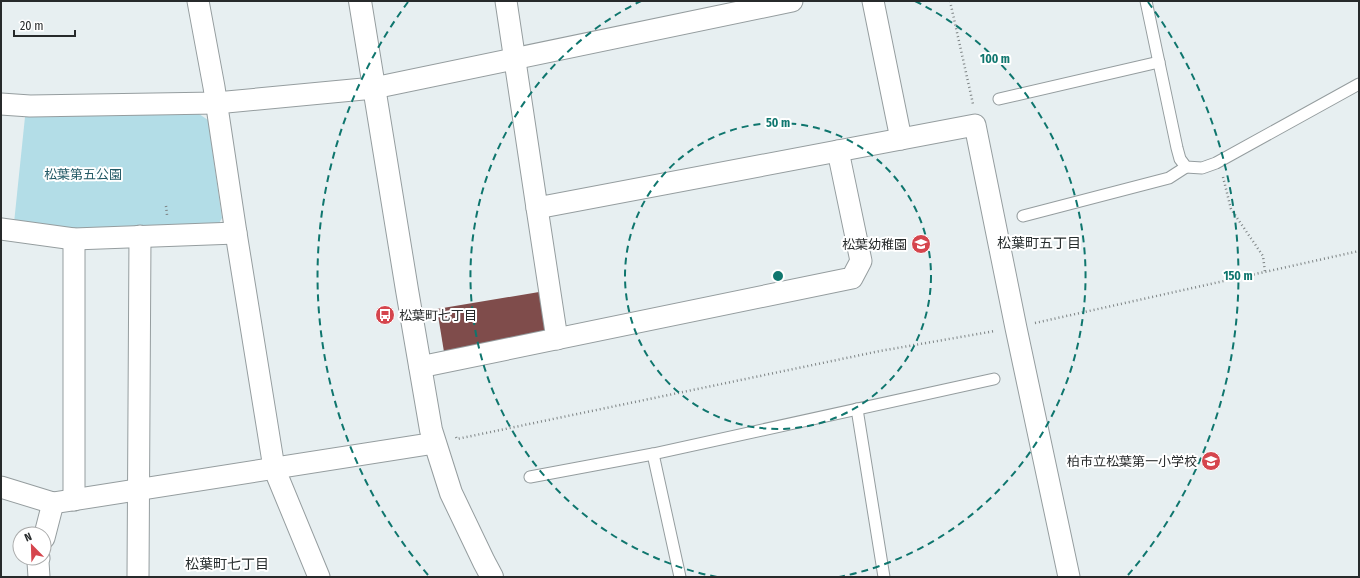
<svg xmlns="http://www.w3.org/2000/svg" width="1360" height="578" viewBox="0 0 1360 578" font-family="'Fira Sans Condensed','Noto Sans JP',sans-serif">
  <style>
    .green { fill: #b3dde7 }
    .building { fill: #7f4c4b }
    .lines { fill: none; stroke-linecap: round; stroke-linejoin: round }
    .lane-casing { stroke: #959d9f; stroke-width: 13 }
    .street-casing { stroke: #959d9f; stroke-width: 23 }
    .secondary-casing { stroke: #959d9f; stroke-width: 24 }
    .path { stroke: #7e8485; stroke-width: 2.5; stroke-dasharray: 1 3; stroke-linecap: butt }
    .lane { stroke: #fff; stroke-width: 11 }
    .street { stroke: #fff; stroke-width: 21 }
    .secondary { stroke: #fff; stroke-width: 22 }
    .ring { fill: none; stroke: #0f766e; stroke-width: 2; stroke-dasharray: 7 5 }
    .labels { text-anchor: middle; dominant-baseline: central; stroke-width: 4; stroke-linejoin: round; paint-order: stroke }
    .park-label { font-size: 13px; fill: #225965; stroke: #fff }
    .poi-label { font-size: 13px; fill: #272a2b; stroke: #fff; text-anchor: end }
    .neighbourhood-label { font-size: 14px; fill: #262c2d; stroke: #fff }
    .centre { fill: #0f766e; stroke: #fff; stroke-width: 2 }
    .ring-label { font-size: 12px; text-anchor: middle; font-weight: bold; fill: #0f766e; stroke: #fff; stroke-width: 4; stroke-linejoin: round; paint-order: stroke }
  </style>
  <rect width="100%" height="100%" fill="#e7eff1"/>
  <polygon class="green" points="199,114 208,120 222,218 217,227 67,232 14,223 25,117"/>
  <polygon class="building" points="545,291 552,334 444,352 437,309"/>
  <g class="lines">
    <defs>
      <g id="lane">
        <polyline points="1146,1 1177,148 1180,159 1186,167 1202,168 1216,163 1359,84"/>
        <polyline points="999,99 1159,62"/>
        <polyline points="1023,216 1169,178 1186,167"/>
        <polyline points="857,409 884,577"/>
        <polyline points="653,454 994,379"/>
        <polyline points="530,477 653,454 680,577"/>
      </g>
      <g id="street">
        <polyline points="198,1 214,87 236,233 274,468 319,577"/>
        <polyline points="506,1 537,208 975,125 1016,328 1069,577"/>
        <polyline points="873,1 901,139"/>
        <polyline points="1,104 30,106 216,103 374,88 792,1"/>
        <polyline points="537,208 557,339"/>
        <polyline points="1,229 74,239 236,233"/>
        <polyline points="74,239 74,500"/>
        <polyline points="420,367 852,278 861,261 838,151"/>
        <polyline points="1,487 53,503 435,443"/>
        <polyline points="44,538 53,503"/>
        <polyline points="39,558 38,562 39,577"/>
        <polyline points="138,577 140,236"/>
      </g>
      <polyline id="secondary" points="360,1 407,290 431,430 451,493 484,562 492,577"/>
    </defs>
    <use href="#lane" class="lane-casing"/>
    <use href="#street" class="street-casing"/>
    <use href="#secondary" class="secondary-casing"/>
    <g class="path">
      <polyline points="950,1 973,104"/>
      <polyline points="1223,177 1231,209 1263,256 1265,272"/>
      <polyline points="166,206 167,215"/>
      <polyline points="1035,323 1359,251"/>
      <polyline points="456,437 457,439 880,351 995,331"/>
    </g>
    <use href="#lane" class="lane"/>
    <use href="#street" class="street"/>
    <use href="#secondary" class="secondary"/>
  </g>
  <g class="ring">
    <circle cx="778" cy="276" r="153"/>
    <path d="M717 577A307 307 0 0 1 641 1M915 1A307 307 0 0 1 839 577"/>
    <path d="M428 575A460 460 0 0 1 408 2M1148 2A460 460 0 0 1 1128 575"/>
  </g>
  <defs>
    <symbol id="school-disc" viewBox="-11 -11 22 22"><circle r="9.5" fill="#d5454d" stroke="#fff"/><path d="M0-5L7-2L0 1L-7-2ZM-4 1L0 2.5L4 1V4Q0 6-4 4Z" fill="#fff"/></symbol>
    <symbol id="bus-disc" viewBox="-11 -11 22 22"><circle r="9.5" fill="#d5454d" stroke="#fff"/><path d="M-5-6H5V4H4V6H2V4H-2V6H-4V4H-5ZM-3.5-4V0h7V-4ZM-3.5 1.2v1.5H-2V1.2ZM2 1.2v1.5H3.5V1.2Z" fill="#fff"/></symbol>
  </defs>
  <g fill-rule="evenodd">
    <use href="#school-disc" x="910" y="233" width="22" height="22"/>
    <use href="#bus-disc" x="374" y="304" width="22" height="22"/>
    <use href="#school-disc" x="1200" y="450" width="22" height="22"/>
  </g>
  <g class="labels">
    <g class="park-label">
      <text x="83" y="174">松葉第五公園</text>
    </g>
    <g class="poi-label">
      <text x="907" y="244">松葉幼稚園</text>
      <text x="399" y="315" text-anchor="start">松葉町七丁目</text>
      <text x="1197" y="461">柏市立松葉第一小学校</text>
    </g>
    <g class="neighbourhood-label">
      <text x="1039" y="243">松葉町五丁目</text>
      <text x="227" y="564">松葉町七丁目</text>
    </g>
  </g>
  <circle cx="778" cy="276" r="6" class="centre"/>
  <g class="ring-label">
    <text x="995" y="63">100 m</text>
    <text x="778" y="127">50 m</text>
    <text x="1238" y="280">150 m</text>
  </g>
  <rect width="1360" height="578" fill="none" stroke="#272a2b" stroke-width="4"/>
  <g transform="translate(32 546) rotate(337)"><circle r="19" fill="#ffffff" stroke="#a9aaaa"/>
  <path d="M0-3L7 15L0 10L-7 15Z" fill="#d5454d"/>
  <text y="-6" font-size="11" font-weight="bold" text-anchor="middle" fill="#272a2b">N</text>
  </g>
  <path d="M14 30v6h61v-6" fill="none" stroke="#272a2b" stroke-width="2"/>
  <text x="20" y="30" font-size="12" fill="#272a2b" stroke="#ffffff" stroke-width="3" paint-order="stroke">20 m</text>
</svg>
